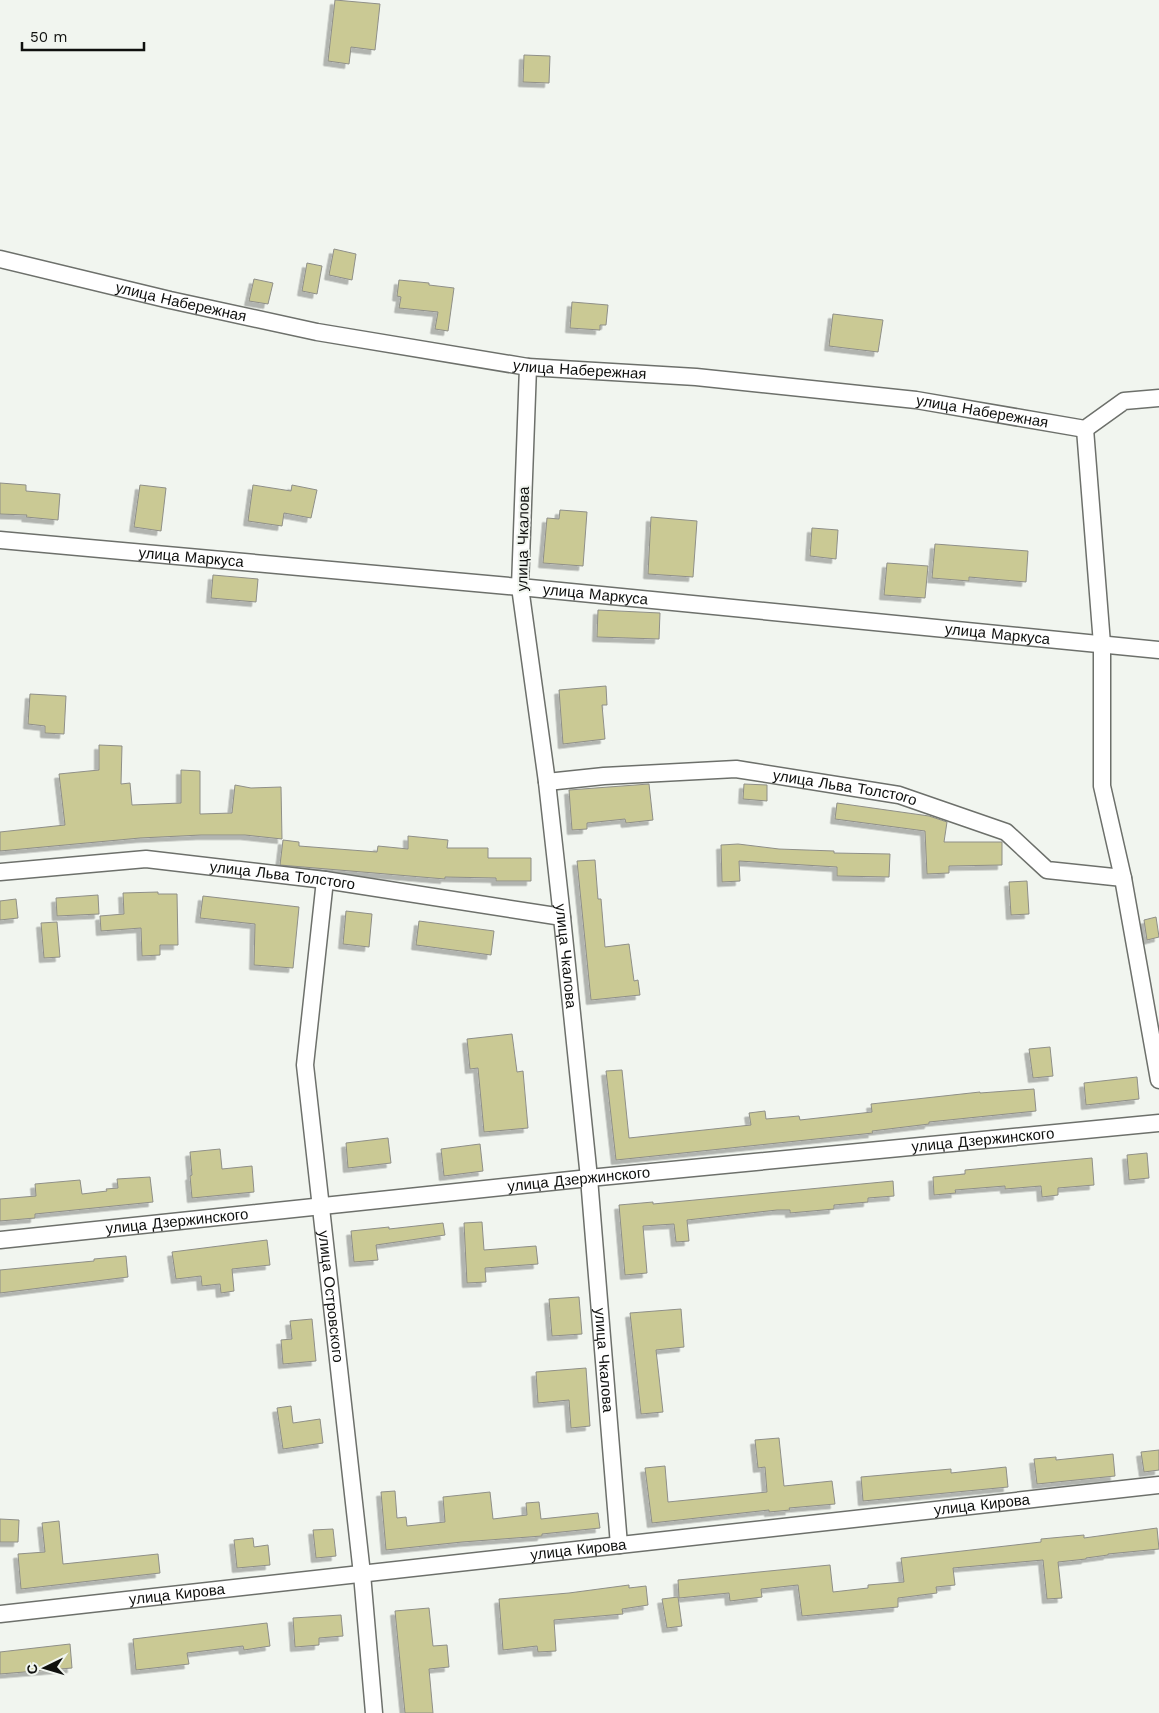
<svg xmlns="http://www.w3.org/2000/svg" width="1159" height="1713" viewBox="0 0 1159 1713" font-family="'Work Sans',sans-serif">
  <style>
    .building { fill: #cac994; stroke: #8f8f88; filter: url(#shadow) }
    .lines { fill: none; stroke-linecap: round; stroke-linejoin: round }
    .minor-casing { stroke: #6d706b; stroke-width: 19 }
    .minor { stroke: #fff; stroke-width: 16 }
    .labels { text-anchor: middle; dominant-baseline: central; stroke-width: 4; stroke-linejoin: round; paint-order: stroke }
    .street-label { font-size: 15px; fill: #0f100e; stroke: #f1f5ef }
  </style>
  <defs>
    <filter id="shadow"><feDropShadow dx="-4.5" dy="4.5" stdDeviation="0" flood-color="#0004"/></filter>
  </defs>
  <rect width="100%" height="100%" fill="#f1f5ef"/>
  <g class="building">
    <polygon points="335,0 380,4 375,50 351,47 349,64 328,61"/>
    <polygon points="524,55 550,56 549,83 523,82"/>
    <polygon points="334,249 356,254 352,280 329,275"/>
    <polygon points="307,263 322,266 317,294 302,291"/>
    <polygon points="254,279 273,283 268,304 249,301"/>
    <polygon points="399,280 429,283 429,285 454,288 448,331 435,329 438,312 399,308 401,297 397,296"/>
    <polygon points="572,302 608,305 606,325 600,325 600,330 570,328"/>
    <polygon points="833,314 883,320 878,352 829,346"/>
    <polygon points="0,483 26,485 26,491 60,494 58,520 26,517 27,515 0,514"/>
    <polygon points="140,485 166,488 161,531 134,527"/>
    <polygon points="253,485 291,491 292,485 317,490 311,518 284,513 282,526 248,521"/>
    <polygon points="560,510 587,512 583,566 543,563 547,518 559,519"/>
    <polygon points="651,517 697,521 693,577 648,574"/>
    <polygon points="812,528 838,530 836,559 810,556"/>
    <polygon points="935,544 1028,551 1026,582 969,577 969,581 932,578"/>
    <polygon points="887,563 928,566 925,598 884,595"/>
    <polygon points="213,575 258,579 256,602 211,598"/>
    <polygon points="598,610 660,613 659,639 597,637"/>
    <polygon points="606,686 607,705 602,705 605,739 563,744 559,690"/>
    <polygon points="30,694 66,696 64,734 45,733 45,726 28,724"/>
    <polygon points="99,745 122,746 121,784 130,783 132,805 181,803 181,770 200,771 200,814 232,813 235,785 251,788 281,787 282,839 245,835 201,835 140,838 0,851 0,832 65,825 59,774 99,770"/>
    <polygon points="649,784 653,820 626,823 625,819 587,823 587,829 572,830 569,790"/>
    <polygon points="744,784 767,785 767,801 743,799"/>
    <polygon points="837,803 929,816 947,822 944,842 1002,842 1002,865 949,866 949,873 927,874 925,831 835,819"/>
    <polygon points="408,836 448,840 447,848 488,848 488,858 531,858 531,881 496,881 496,878 445,877 445,879 280,865 283,840 299,842 299,846 377,852 378,846 408,849"/>
    <polygon points="738,844 779,849 834,851 834,853 890,854 889,877 837,876 837,867 739,861 740,881 722,882 721,845"/>
    <polygon points="595,860 598,899 601,899 605,947 629,944 634,981 638,980 640,995 591,1000 577,861"/>
    <polygon points="1027,881 1029,914 1011,915 1009,882"/>
    <polygon points="158,892 158,894 177,894 178,945 160,945 160,955 142,956 141,928 101,931 100,916 124,914 123,893"/>
    <polygon points="98,895 99,914 57,916 56,898"/>
    <polygon points="203,896 299,907 293,968 254,965 255,924 200,918"/>
    <polygon points="16,899 18,918 0,920 0,901"/>
    <polygon points="346,911 372,914 369,947 343,944"/>
    <polygon points="1156,917 1159,937 1147,940 1144,920"/>
    <polygon points="419,921 494,931 491,955 416,945"/>
    <polygon points="57,922 60,957 44,958 41,923"/>
    <polygon points="512,1034 517,1072 523,1071 528,1128 484,1132 478,1068 470,1069 467,1039"/>
    <polygon points="1050,1047 1053,1076 1033,1078 1029,1049"/>
    <polygon points="622,1070 629,1138 751,1125 749,1113 765,1111 766,1119 799,1116 800,1120 872,1112 871,1104 980,1092 980,1093 1034,1089 1036,1111 929,1122 929,1124 872,1131 873,1133 616,1160 606,1071"/>
    <polygon points="1137,1077 1139,1099 1086,1105 1084,1083"/>
    <polygon points="388,1138 391,1163 348,1168 346,1143"/>
    <polygon points="480,1144 483,1171 444,1176 441,1149"/>
    <polygon points="220,1149 222,1169 252,1166 254,1192 192,1198 190,1176 192,1175 190,1152"/>
    <polygon points="1147,1153 1149,1178 1129,1180 1127,1155"/>
    <polygon points="1092,1158 1094,1185 1058,1188 1058,1195 1042,1197 1041,1186 1005,1189 1005,1186 955,1190 956,1193 934,1195 933,1177 965,1174 965,1170"/>
    <polygon points="150,1177 153,1202 35,1214 35,1218 0,1221 0,1199 36,1196 35,1184 80,1180 82,1194 107,1191 106,1189 118,1188 117,1179"/>
    <polygon points="893,1181 894,1196 868,1198 868,1202 834,1205 834,1209 790,1213 790,1210 777,1210 687,1220 689,1241 676,1242 674,1224 643,1226 647,1273 625,1275 619,1205 653,1202 653,1204"/>
    <polygon points="482,1222 484,1250 536,1246 538,1264 485,1268 486,1282 467,1283 464,1223"/>
    <polygon points="443,1223 445,1235 376,1245 378,1260 354,1262 351,1231 389,1227 389,1229"/>
    <polygon points="267,1240 270,1265 232,1269 234,1291 221,1293 220,1284 202,1286 201,1276 176,1279 172,1252"/>
    <polygon points="126,1256 128,1277 0,1293 0,1270 94,1261 94,1259"/>
    <polygon points="579,1297 582,1334 552,1336 549,1299"/>
    <polygon points="681,1309 684,1347 656,1350 663,1412 641,1414 630,1313"/>
    <polygon points="312,1319 316,1361 283,1364 281,1340 292,1339 290,1321"/>
    <polygon points="586,1368 590,1426 571,1428 569,1400 538,1403 536,1372"/>
    <polygon points="291,1406 293,1423 320,1419 323,1443 283,1449 277,1408"/>
    <polygon points="779,1438 784,1486 832,1481 835,1504 789,1508 790,1510 769,1512 769,1510 652,1523 645,1468 665,1466 668,1502 767,1492 765,1467 758,1468 755,1440"/>
    <polygon points="1159,1450 1159,1470 1144,1472 1141,1452"/>
    <polygon points="1113,1454 1115,1476 1037,1484 1034,1459 1056,1457 1056,1460"/>
    <polygon points="1006,1467 1008,1487 863,1501 861,1477 951,1469 951,1473"/>
    <polygon points="395,1491 397,1518 406,1517 407,1526 445,1522 443,1497 490,1492 493,1519 527,1515 526,1503 539,1502 541,1519 598,1513 600,1528 542,1534 542,1536 462,1542 386,1550 381,1492"/>
    <polygon points="0,1519 19,1520 18,1542 0,1542"/>
    <polygon points="59,1521 63,1564 158,1554 160,1573 21,1589 18,1554 45,1552 42,1523"/>
    <polygon points="1157,1528 1159,1549 1108,1554 1108,1555 1086,1558 1086,1559 1058,1562 1062,1598 1047,1599 1043,1560 953,1568 955,1585 936,1587 937,1593 898,1598 898,1607 802,1616 798,1585 761,1589 762,1597 730,1601 729,1593 679,1598 678,1580 830,1565 833,1592 868,1588 868,1585 904,1582 901,1558 1041,1542 1041,1539 1084,1535 1084,1538"/>
    <polygon points="333,1529 336,1556 316,1558 313,1530"/>
    <polygon points="253,1538 254,1547 268,1545 270,1565 237,1568 234,1540"/>
    <polygon points="629,1585 629,1588 646,1586 648,1605 622,1609 623,1614 554,1620 556,1651 538,1652 537,1646 503,1650 499,1599 569,1593"/>
    <polygon points="678,1597 682,1626 667,1628 662,1599"/>
    <polygon points="429,1608 433,1646 447,1645 449,1667 429,1669 433,1713 405,1713 395,1611"/>
    <polygon points="341,1615 343,1636 319,1638 319,1645 295,1647 293,1618"/>
    <polygon points="267,1623 270,1646 244,1650 243,1646 187,1653 189,1664 136,1670 133,1639"/>
    <polygon points="70,1644 72,1668 0,1674 0,1652"/>
  </g>
  <g class="lines">
    <defs>
      <g id="minor">
        <path id="s1" d="M0,259L170,300L317,332L528,367L696,377L916,400L1085,429L1124,401L1159,398"/>
        <path id="s2" d="M528,367L520,587L547,782L562,917L589,1178L619,1545"/>
        <polyline points="1085,429 1102,644 1102,786 1123,878 1159,1080"/>
        <path id="s3" d="M0,540L520,587L1159,650"/>
        <path id="s4" d="M547,782L604,776L736,769L899,795L1006,832L1047,870L1123,878"/>
        <path id="s5" d="M0,872L146,859L325,880L562,917"/>
        <path id="s6" d="M325,880L305,1065L362,1574L374,1713"/>
        <path id="s7" d="M0,1240L589,1178L1159,1123"/>
        <path id="s8" d="M0,1614L1159,1485"/>
      </g>
    </defs>
    <use href="#minor" class="minor-casing"/>
    <use href="#minor" class="minor"/>
  </g>
  <g class="labels">
    <g class="street-label">
      <text stroke="none"><textPath href="#s1" startOffset="186">улица Набережная</textPath></text>
      <text stroke="none"><textPath href="#s1" startOffset="591">улица Набережная</textPath></text>
      <text stroke="none"><textPath href="#s1" startOffset="996">улица Набережная</textPath></text>
      <text transform="translate(523 539) rotate(-89)">улица Чкалова</text>
      <text stroke="none"><textPath href="#s3" startOffset="192">улица Маркуса</textPath></text>
      <text stroke="none"><textPath href="#s3" startOffset="598">улица Маркуса</textPath></text>
      <text stroke="none"><textPath href="#s3" startOffset="1002">улица Маркуса</textPath></text>
      <text stroke="none"><textPath href="#s4" startOffset="300">улица Льва Толстого</textPath></text>
      <text stroke="none"><textPath href="#s5" startOffset="284">улица Льва Толстого</textPath></text>
      <text stroke="none"><textPath href="#s2" startOffset="592">улица Чкалова</textPath></text>
      <text stroke="none"><textPath href="#s7" startOffset="988">улица Дзержинского</textPath></text>
      <text stroke="none"><textPath href="#s7" startOffset="582">улица Дзержинского</textPath></text>
      <text stroke="none"><textPath href="#s7" startOffset="178">улица Дзержинского</textPath></text>
      <text stroke="none"><textPath href="#s6" startOffset="419">улица Островского</textPath></text>
      <text stroke="none"><textPath href="#s2" startOffset="998">улица Чкалова</textPath></text>
      <text stroke="none"><textPath href="#s8" startOffset="988">улица Кирова</textPath></text>
      <text stroke="none"><textPath href="#s8" startOffset="582">улица Кирова</textPath></text>
      <text stroke="none"><textPath href="#s8" startOffset="178">улица Кирова</textPath></text>
    </g>
  </g>
  <g transform="translate(45 1668) rotate(265)" stroke="#f1f5ef" stroke-width="4" paint-order="stroke">
  <path d="M0-4L9 19L0 12L-9 19Z" fill="#0f100e"/>
  <text y="-8" font-size="14" font-weight="bold" text-anchor="middle" fill="#0f100e">С</text>
  </g>
  <path d="M22 42v8h122v-8" fill="none" stroke="#0f100e" stroke-width="2.5"/>
  <text x="30" y="42" font-size="15" fill="#0f100e" stroke="#f1f5ef" stroke-width="4" paint-order="stroke">50 m</text>
</svg>
